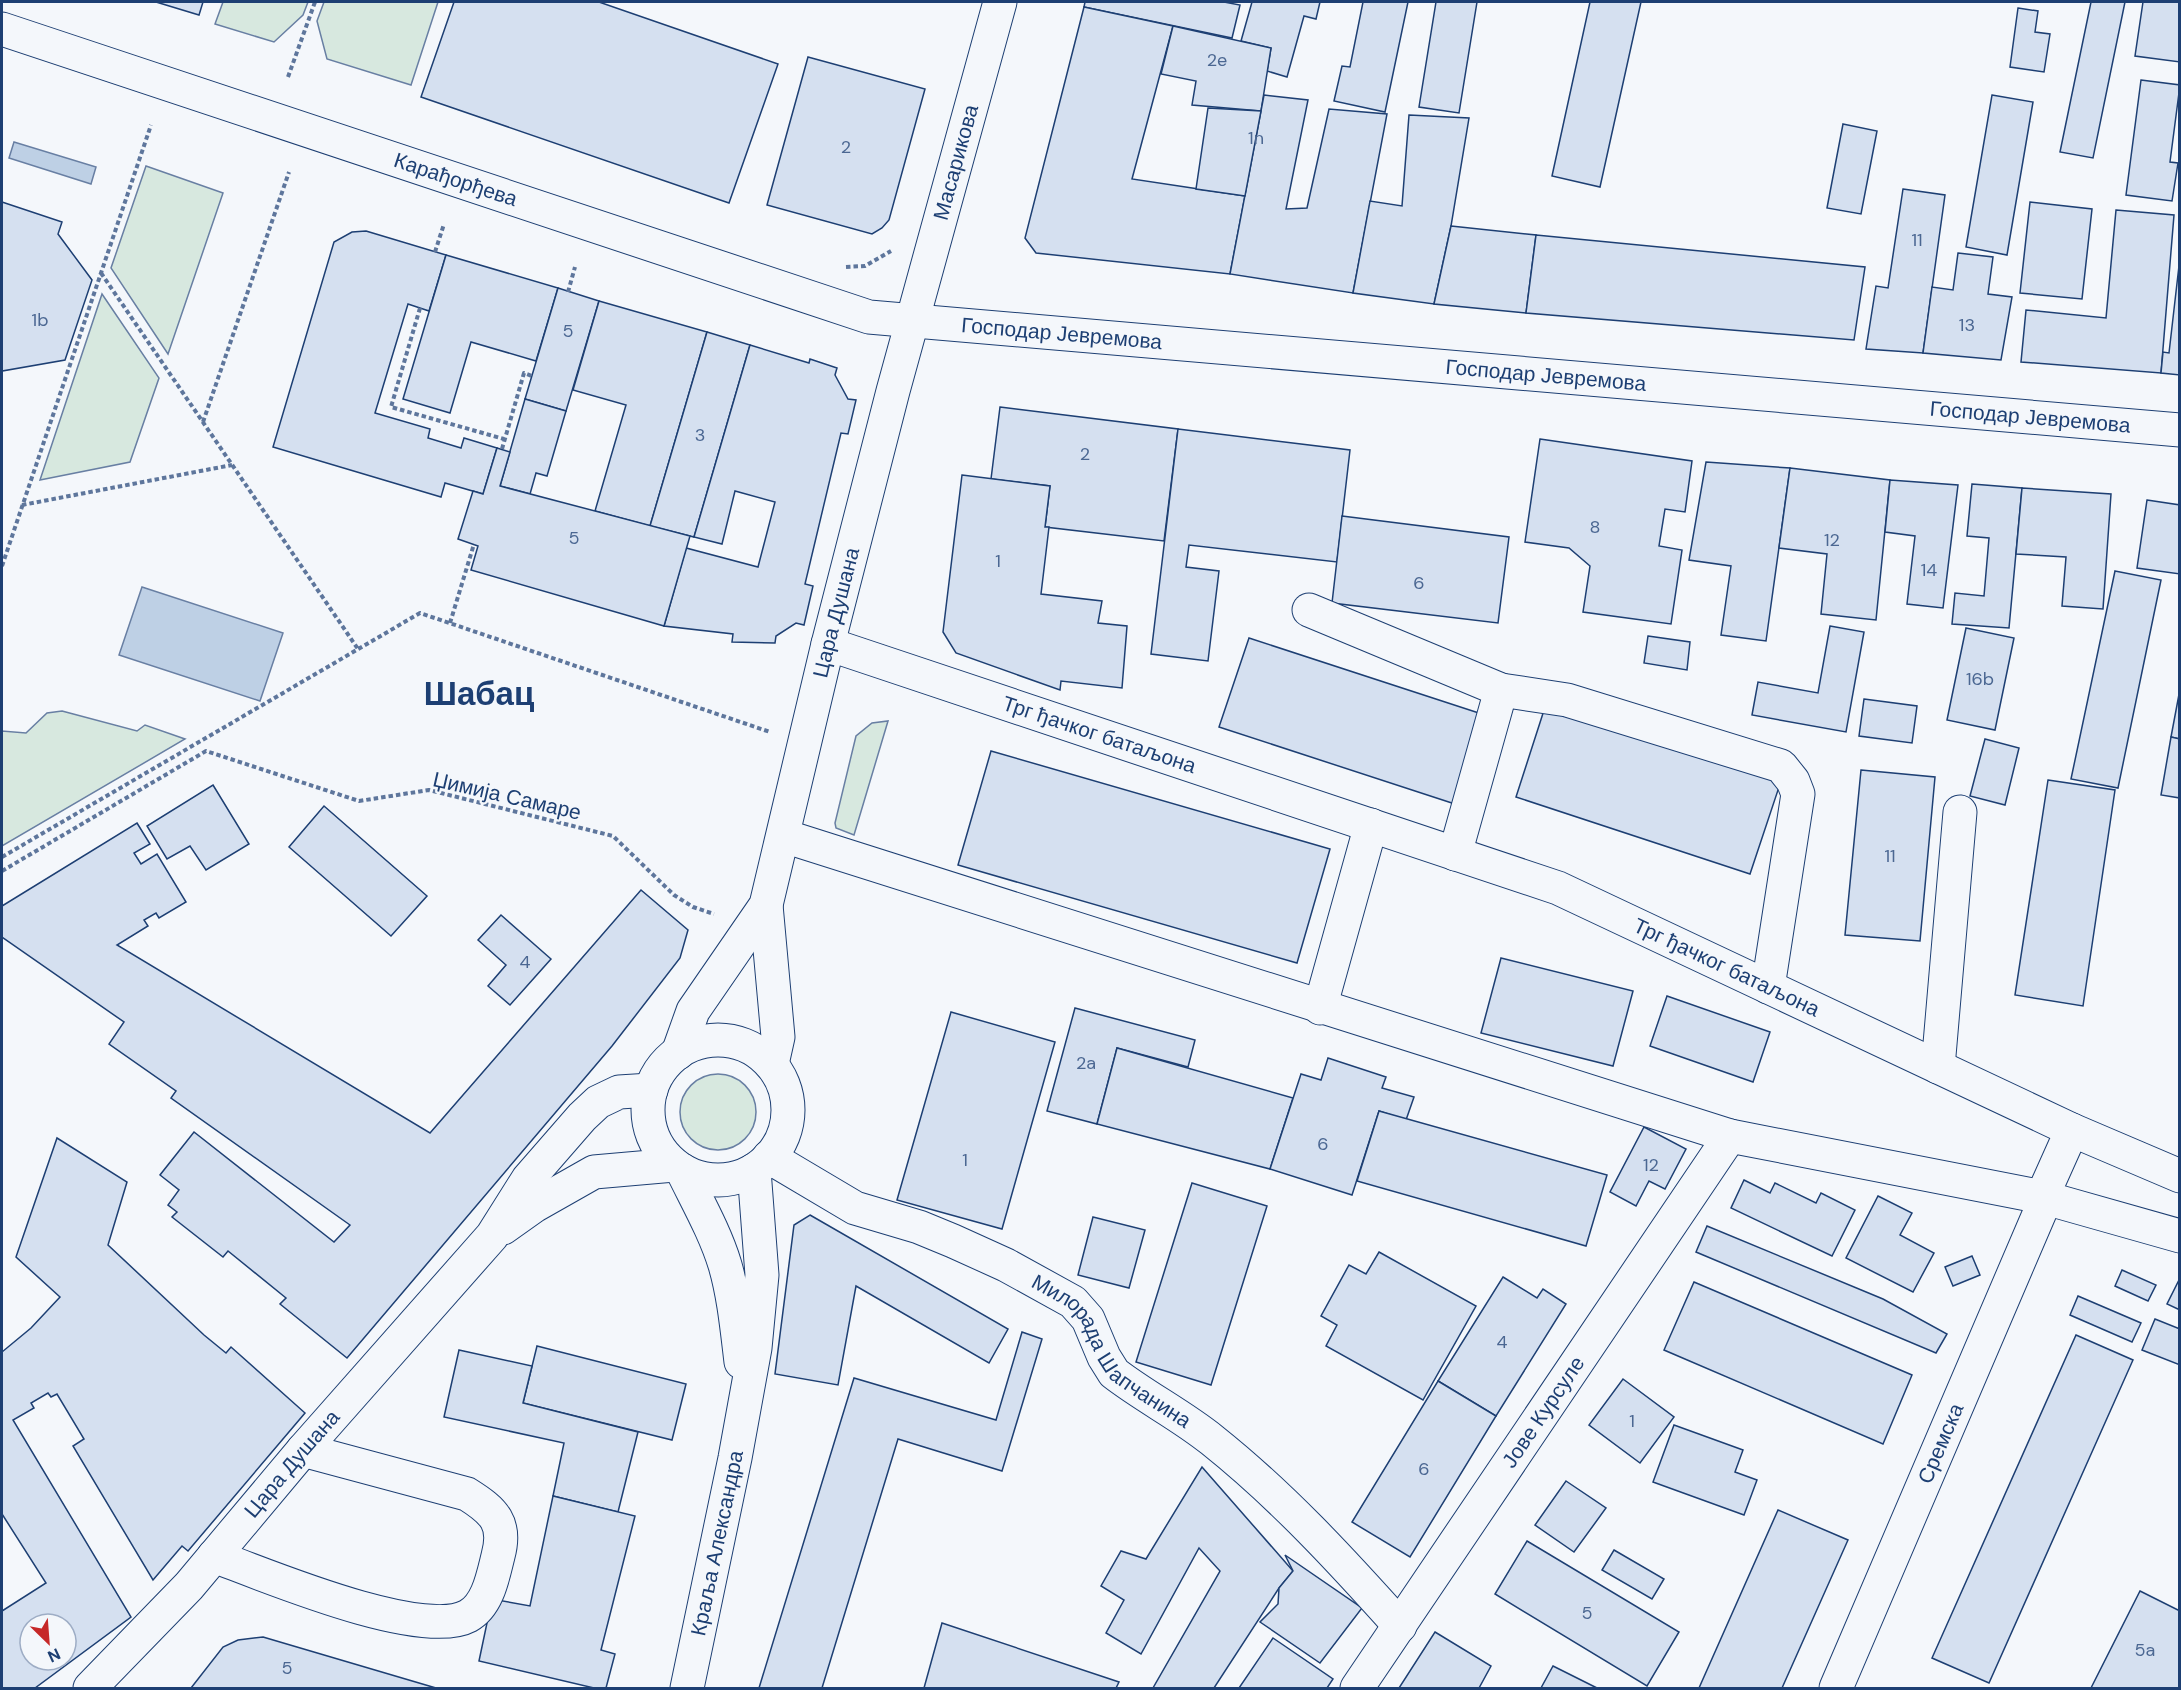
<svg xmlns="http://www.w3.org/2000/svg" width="2181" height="1690" viewBox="0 0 2181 1690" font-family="'DM Sans',sans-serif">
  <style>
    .green { fill: #d7e8df; stroke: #687fa3; stroke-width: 1.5 }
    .water { fill: #bed0e5; stroke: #687fa3; stroke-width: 1.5 }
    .building { fill: #d5e0f0; stroke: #1d3f73; stroke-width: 1.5; fill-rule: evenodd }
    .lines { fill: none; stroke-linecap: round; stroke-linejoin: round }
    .minor-casing { stroke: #1d3f73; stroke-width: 35 }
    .major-casing { stroke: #1d3f73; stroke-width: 35 }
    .path { stroke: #5e769c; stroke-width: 4; stroke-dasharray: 4.5 3; stroke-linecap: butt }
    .minor { stroke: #f4f7fb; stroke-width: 33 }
    .major { stroke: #f4f7fb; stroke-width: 33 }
    .labels { text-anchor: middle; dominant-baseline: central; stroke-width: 4.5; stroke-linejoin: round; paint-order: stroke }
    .number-label { font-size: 18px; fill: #4b6792 }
    .street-label { font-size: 21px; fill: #1d3f73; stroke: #f4f7fb }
    .town-label { font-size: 33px; font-weight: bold; fill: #1d3f73; stroke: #f4f7fb }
  </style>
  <rect width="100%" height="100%" fill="#f4f7fb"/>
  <g class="green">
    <polygon points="223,2 308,2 303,15 274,42 215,24"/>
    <polygon points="324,2 438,2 411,85 327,59 317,21"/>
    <polygon points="146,166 223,193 168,354 111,268"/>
    <polygon points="102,294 159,378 130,462 40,480"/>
    <polygon points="62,711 137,731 145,725 185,739 2,846 2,731 26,733 47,713"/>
    <polygon points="888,721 854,835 836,828 835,823 856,736 872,723"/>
    <circle cx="718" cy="1112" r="38"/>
  </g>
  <g class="water">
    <polygon points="14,142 96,167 91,184 9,158"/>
    <polygon points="142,587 283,633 260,701 119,655"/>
  </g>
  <g class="building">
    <polygon points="156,2 203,2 199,15"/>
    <polygon points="454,2 599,2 778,64 729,203 421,97"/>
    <polygon points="1085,2 1224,2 1240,5 1232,38 1084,7"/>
    <polygon points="1252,2 1320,2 1316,19 1304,16 1287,77 1267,71 1271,48 1241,41"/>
    <polygon points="1363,2 1408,2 1385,112 1334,101 1342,66 1350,67"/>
    <polygon points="1436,2 1477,2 1459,113 1419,107"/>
    <polygon points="1590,2 1641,2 1600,187 1552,176"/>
    <polygon points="2091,2 2125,2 2093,158 2060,152"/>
    <polygon points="2143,2 2180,2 2180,62 2135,56"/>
    <polygon points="1084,7 1173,26 1132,179 1245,196 1230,274 1036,253 1025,238"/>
    <polygon points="2018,8 2038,11 2035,32 2050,34 2044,72 2010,67"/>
    <polygon points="1173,26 1271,48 1261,111 1192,105 1196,81 1161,74"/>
    <polygon points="808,57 925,89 889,220 882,228 872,234 767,205"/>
    <polygon points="2141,80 2180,85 2170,162 2178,163 2172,201 2126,195"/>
    <polygon points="1264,95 1308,100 1286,209 1307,208 1329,109 1387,114 1353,293 1230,274"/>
    <polygon points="1992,95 2033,102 2007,255 1966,247"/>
    <polygon points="1208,108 1261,111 1245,196 1196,189"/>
    <polygon points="1409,115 1469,118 1451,226 1434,304 1353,293 1370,201 1402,206"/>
    <polygon points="1843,124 1877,131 1861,214 1827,208"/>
    <polygon points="1903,189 1945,195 1923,353 1866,349 1876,286 1888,288"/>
    <polygon points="2,202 62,222 58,234 92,280 65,360 2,371"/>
    <polygon points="2030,202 2092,209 2082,299 2020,293"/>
    <polygon points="2116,210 2174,215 2161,373 2021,362 2026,310 2106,318"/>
    <polygon points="1451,226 1536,235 1526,313 1434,304"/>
    <polygon points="366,231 446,255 429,311 408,304 375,413 430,429 428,438 461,448 464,438 497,448 483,494 445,483 441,497 273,447 334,242 352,232"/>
    <polygon points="1536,235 1865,267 1854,340 1526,313"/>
    <polygon points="1958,253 1993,257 1988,294 2012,297 2001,360 1923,353 1932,287 1953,290"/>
    <polygon points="446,255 558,288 536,361 471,342 450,413 403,399"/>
    <polygon points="2180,257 2180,375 2161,373 2163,352 2169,353"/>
    <polygon points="558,288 599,301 566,411 525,399"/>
    <polygon points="599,301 707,332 650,526 595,511 626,405 573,390"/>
    <polygon points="707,332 750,345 694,537 650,526"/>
    <polygon points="750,345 809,363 810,359 837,368 835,375 848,399 856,400 848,434 841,433 805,584 813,586 804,625 796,623 776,636 775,643 732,642 733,634 664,626 686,548 758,567 775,502 735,491 722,544 694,537"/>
    <polygon points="525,399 566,411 547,476 536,473 530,494 500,486"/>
    <polygon points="1000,407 1178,429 1164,541 1045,527 1050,486 991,479"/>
    <polygon points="1178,429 1350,450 1337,562 1189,545 1186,567 1219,571 1208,661 1151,654"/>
    <polygon points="1540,439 1692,461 1685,512 1665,509 1659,546 1682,550 1671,624 1583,612 1590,566 1569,548 1525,542"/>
    <polygon points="497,448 510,452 500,486 690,536 664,626 471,570 478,546 458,539 473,491 483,494"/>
    <polygon points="1706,462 1790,468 1766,641 1721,635 1731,566 1689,560"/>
    <polygon points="1790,468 1890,480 1876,620 1821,614 1827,554 1779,548"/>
    <polygon points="962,475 1050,486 1045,527 1049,527 1041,594 1102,601 1098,623 1127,626 1122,688 1061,681 1060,690 956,653 943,632"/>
    <polygon points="1890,480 1958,485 1943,608 1907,604 1915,536 1885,532"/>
    <polygon points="1972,484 2022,488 2009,628 1952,624 1955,593 1984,596 1989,538 1967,536"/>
    <polygon points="2022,488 2111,494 2103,609 2062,606 2066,557 2016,554"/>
    <polygon points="2147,500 2180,505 2180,574 2137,568"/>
    <polygon points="1342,516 1509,537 1498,623 1332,603"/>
    <polygon points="2115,571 2161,580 2118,788 2071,779"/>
    <polygon points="1830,626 1864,632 1846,732 1752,715 1758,682 1818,693"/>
    <polygon points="1966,628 2014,638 1995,730 1947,720"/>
    <polygon points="1648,636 1690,642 1687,670 1644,663"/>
    <polygon points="1249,638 1488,716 1458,805 1219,727"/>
    <polygon points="2180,689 2180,739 2171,737"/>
    <polygon points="1864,699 1917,706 1912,743 1859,736"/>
    <polygon points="1546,704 1781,781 1750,874 1516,797"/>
    <polygon points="2171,737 2180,739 2180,798 2161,795"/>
    <polygon points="1985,739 2019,748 2005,805 1970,796"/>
    <polygon points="991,751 1330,849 1297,963 958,865"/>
    <polygon points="1861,770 1935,777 1920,941 1845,935"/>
    <polygon points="2048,780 2115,790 2083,1006 2015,995"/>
    <polygon points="213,785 249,844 206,870 190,846 167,859 147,826"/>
    <polygon points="324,806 427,896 391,936 289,847"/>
    <polygon points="137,823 150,844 134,853 141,864 157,854 186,902 159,918 156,913 144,920 148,926 117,945 430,1133 641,890 688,930 680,958 612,1046 347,1358 280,1304 286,1298 228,1251 223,1257 172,1217 177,1212 168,1205 179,1190 160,1175 194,1132 334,1242 350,1225 171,1098 176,1091 109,1044 124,1022 2,937 2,906"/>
    <polygon points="501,915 551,959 510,1005 488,986 506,965 478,940"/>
    <polygon points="1501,958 1633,991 1613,1066 1481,1033"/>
    <polygon points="1667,996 1770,1032 1753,1082 1650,1046"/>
    <polygon points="1075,1008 1195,1040 1188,1067 1117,1048 1097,1124 1047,1111"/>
    <polygon points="951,1012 1055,1042 1002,1229 897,1200"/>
    <polygon points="1117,1048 1293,1098 1270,1169 1097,1124"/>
    <polygon points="1328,1058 1386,1077 1382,1088 1414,1097 1406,1120 1379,1111 1352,1195 1270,1169 1301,1074 1321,1080"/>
    <polygon points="1379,1111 1607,1175 1586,1246 1357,1181"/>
    <polygon points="1644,1127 1686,1149 1665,1189 1649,1181 1636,1206 1610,1192"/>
    <path d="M57,1138L127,1182L108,1245L204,1335L226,1353L231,1347L305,1413L188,1551L182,1546L153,1580L73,1446L84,1439L57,1394L51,1397L48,1393L31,1403L34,1408L13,1420L131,1617L35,1688H2V1611L46,1583L2,1514V1352L31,1328L60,1297L16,1257ZM30,1624H66V1660H30Z"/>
    <polygon points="1744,1180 1770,1193 1775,1183 1816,1203 1821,1193 1855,1210 1832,1256 1731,1208"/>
    <polygon points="1192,1183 1267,1206 1211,1385 1136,1362"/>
    <polygon points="1878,1196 1912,1213 1900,1235 1934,1253 1913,1292 1846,1258"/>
    <polygon points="810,1215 1008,1329 989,1363 856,1286 838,1385 775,1374 794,1225"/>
    <polygon points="1093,1217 1145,1230 1129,1288 1078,1275"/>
    <polygon points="1707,1226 1883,1299 1947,1334 1936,1353 1696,1252"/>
    <polygon points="1379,1252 1476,1306 1423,1400 1326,1346 1337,1325 1321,1316 1349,1265 1366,1274"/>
    <polygon points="1972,1256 1980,1275 1953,1286 1945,1267"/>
    <polygon points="2122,1270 2156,1285 2148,1301 2115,1286"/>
    <polygon points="1503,1277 1537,1298 1543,1289 1566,1304 1496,1416 1438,1381"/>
    <polygon points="2179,1280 2180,1280 2180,1310 2167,1304"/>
    <polygon points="1694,1282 1912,1375 1883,1444 1664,1350"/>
    <polygon points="2078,1296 2141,1323 2132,1342 2070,1315"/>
    <polygon points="2155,1319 2180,1329 2180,1365 2142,1350"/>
    <polygon points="1022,1332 1042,1339 1002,1471 898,1439 822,1688 759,1688 854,1378 996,1420"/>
    <polygon points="2076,1335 2133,1360 1989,1683 1932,1658"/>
    <polygon points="537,1346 686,1384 672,1440 523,1403"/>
    <polygon points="459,1350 532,1366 523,1403 638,1432 618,1512 553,1496 564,1443 444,1417"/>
    <polygon points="1623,1379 1674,1417 1640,1463 1589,1425"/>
    <polygon points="1438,1381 1496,1416 1410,1557 1352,1522"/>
    <polygon points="1674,1425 1743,1450 1735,1472 1757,1480 1744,1515 1653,1482"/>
    <polygon points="1202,1467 1293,1571 1279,1588 1214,1688 1153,1688 1220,1571 1199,1548 1141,1654 1106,1633 1124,1600 1101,1586 1121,1551 1146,1559"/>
    <polygon points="1566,1481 1606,1508 1574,1552 1535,1525"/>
    <polygon points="553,1496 635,1516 601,1650 615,1654 606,1688 594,1688 479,1661 492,1599 530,1606"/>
    <polygon points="1778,1510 1848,1540 1782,1688 1699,1688"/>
    <polygon points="1527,1541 1679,1632 1647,1686 1495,1594"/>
    <polygon points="1614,1550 1664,1579 1652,1599 1602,1570"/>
    <polygon points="1285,1555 1362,1608 1320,1663 1260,1622 1278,1604 1279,1588 1293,1571"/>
    <polygon points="2140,1591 2180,1611 2180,1688 2091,1688"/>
    <polygon points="942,1623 1119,1682 1116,1688 924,1688"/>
    <polygon points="1435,1632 1491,1666 1479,1688 1399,1688"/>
    <polygon points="263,1637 436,1688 191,1688 223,1647 238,1640"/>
    <polygon points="1273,1638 1333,1679 1327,1688 1239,1688"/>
    <polygon points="1553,1666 1597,1688 1541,1688"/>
  </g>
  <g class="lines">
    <defs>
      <g id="minor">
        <path id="s1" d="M2,29L869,317L2180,430"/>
        <polyline points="1309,610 1501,690"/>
        <path id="s2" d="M828,644L1558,888L2072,1130L2042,1197"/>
        <polyline points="784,836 1730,1136 2042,1197 2180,1236"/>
        <polyline points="1455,854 1501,690 1567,700 1781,766 1793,781 1798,794 1768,987"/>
        <polyline points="1320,1008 1371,825"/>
        <polyline points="1938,1067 1960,812"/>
        <polyline points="2072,1130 2180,1176"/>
        <path id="s3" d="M769,1157L855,1208L919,1227L953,1241L1006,1265L1073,1302L1088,1319L1104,1357L1114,1373C1145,1397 1181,1415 1212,1440C1281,1495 1341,1560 1400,1626"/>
        <path d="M682,1170C697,1201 715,1232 725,1265C734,1296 737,1329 741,1362"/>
        <path d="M214,1556C265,1575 422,1641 468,1616C488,1605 493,1576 498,1556C507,1523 494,1511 467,1494L303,1450"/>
        <path id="s4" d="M687,1688L735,1458L755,1348L762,1275L754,1170"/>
        <path id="s5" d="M1357,1688L1730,1136"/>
        <path id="s6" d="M1836,1688L2046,1198"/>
      </g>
      <g id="major">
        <polyline points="766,905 778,1037 772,1064"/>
        <circle cx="718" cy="1110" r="70"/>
        <path id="s7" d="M678,1053L693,1011L766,905L828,644L893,391L1000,2"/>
        <polyline points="503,1228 534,1206 594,1172 674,1165"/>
        <path id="s8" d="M90,1688L189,1586L303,1450L492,1236L528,1179L582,1117L598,1102L619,1092L651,1090"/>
      </g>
    </defs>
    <use href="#minor" class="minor-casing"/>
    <use href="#major" class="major-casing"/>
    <g class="path">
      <polyline points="288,77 315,2"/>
      <polyline points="435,252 444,224"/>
      <polyline points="846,267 865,266 891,251"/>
      <polyline points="101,273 358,649"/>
      <polyline points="568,292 575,267"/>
      <polyline points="420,308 391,407 504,439"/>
      <polyline points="203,422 289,172"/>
      <polyline points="502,449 524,373 532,376"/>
      <polyline points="22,505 232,465"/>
      <polyline points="2,566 151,125"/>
      <polyline points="450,623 474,544"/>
      <polyline points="2,857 420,613 770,732"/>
      <polyline points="2,871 206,751 359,801 429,790 613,836 674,895 693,907 714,914"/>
    </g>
    <use href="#minor" class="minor"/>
    <use href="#major" class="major"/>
  </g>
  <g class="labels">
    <g class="number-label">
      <text x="1217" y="60">2e</text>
      <text x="1256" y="138">1n</text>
      <text x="846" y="147">2</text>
      <text x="1917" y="240">11</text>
      <text x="40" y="320">1b</text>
      <text x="1967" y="325">13</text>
      <text x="568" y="331">5</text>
      <text x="700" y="435">3</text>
      <text x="1085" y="454">2</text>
      <text x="1595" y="527">8</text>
      <text x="574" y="538">5</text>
      <text x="1832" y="540">12</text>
      <text x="998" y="561">1</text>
      <text x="1929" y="570">14</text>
      <text x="1419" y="583">6</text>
      <text x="1980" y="679">16b</text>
      <text x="1890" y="856">11</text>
      <text x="525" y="962">4</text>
      <text x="1086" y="1063">2a</text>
      <text x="1323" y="1144">6</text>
      <text x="965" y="1160">1</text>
      <text x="1651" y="1165">12</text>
      <text x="1502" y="1342">4</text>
      <text x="1632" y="1421">1</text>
      <text x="1424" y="1469">6</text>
      <text x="1587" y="1613">5</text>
      <text x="2145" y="1650">5a</text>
      <text x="287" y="1668">5</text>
    </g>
    <g class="street-label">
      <text stroke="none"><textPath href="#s7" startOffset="940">Масарикова</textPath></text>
      <text stroke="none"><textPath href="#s1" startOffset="478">Карађорђева</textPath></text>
      <text stroke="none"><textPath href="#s1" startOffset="1107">Господар Јевремова</textPath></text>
      <text stroke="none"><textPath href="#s1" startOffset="1593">Господар Јевремова</textPath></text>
      <text stroke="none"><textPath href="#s1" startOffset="2079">Господар Јевремова</textPath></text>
      <text stroke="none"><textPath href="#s7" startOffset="474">Цара Душана</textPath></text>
      <text stroke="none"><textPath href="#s2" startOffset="286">Трг ђачког батаљона</textPath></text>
      <text transform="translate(507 796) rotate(13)">Џимија Самаре</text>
      <text stroke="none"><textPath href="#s2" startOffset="956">Трг ђачког батаљона</textPath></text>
      <text stroke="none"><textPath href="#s3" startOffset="402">Милорада Шапчанина</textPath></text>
      <text stroke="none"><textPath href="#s5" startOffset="333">Јове Курсуле</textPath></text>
      <text stroke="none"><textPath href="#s6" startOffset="266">Сремска</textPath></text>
      <text stroke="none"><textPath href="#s8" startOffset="302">Цара Душана</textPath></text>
      <text stroke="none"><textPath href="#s4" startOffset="148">Краља Александра</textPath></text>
    </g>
    <g class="town-label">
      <text x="479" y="693">Шабац</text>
    </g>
  </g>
  <rect width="2181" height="1690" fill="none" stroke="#1d3f73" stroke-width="6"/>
  <g transform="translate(48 1642) rotate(155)"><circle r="28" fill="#f4f7fb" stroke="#9eadc5" stroke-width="1.5"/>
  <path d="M0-4.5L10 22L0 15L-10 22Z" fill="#c62828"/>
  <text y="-9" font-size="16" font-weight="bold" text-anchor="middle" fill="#1d3f73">N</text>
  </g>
</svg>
